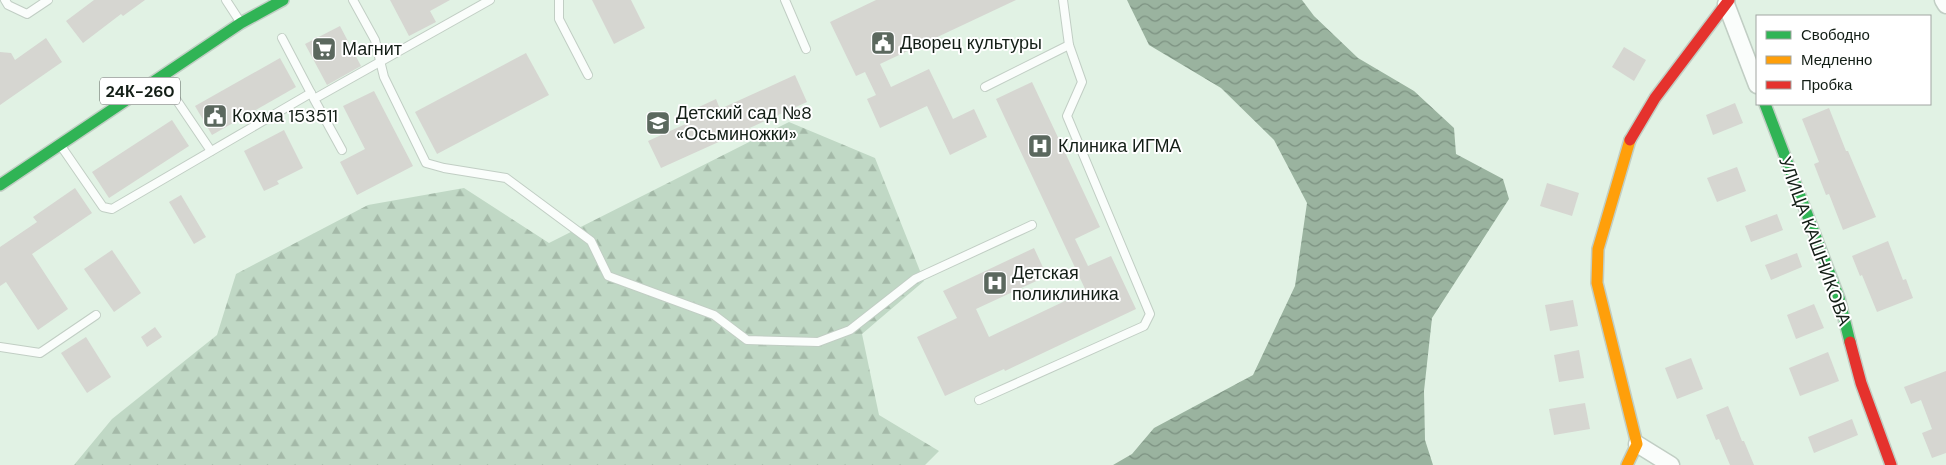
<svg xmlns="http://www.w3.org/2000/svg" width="1946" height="465" viewBox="0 0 1946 465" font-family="'DM Sans',sans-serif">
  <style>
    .forest { fill: url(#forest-firs) }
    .water { fill: url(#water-waves) }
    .building { fill: #d6d6d1 }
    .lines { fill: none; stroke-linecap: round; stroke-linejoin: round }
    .lane-casing { stroke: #c1cec4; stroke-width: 10 }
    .street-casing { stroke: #c1cec4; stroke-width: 19 }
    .fast-casing { stroke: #c1cec4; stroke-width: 14 }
    .slow-casing { stroke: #c1cec4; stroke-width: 14 }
    .jam-casing { stroke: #c1cec4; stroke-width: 14 }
    .lane { stroke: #fafdfb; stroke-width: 8 }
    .street { stroke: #fafdfb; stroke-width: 16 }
    .fast { stroke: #30b455; stroke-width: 11 }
    .slow { stroke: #ff9f0a; stroke-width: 11 }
    .jam { stroke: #e5322d; stroke-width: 11 }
    .labels { text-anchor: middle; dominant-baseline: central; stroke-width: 4; stroke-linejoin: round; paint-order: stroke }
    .shield { fill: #fff; stroke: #5a625c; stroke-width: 1 }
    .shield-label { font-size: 16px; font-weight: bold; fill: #131e16 }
    .poi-label { font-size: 18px; fill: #131e16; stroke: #fff; text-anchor: start }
    .street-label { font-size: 18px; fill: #131e16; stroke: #fff }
  </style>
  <defs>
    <pattern id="forest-firs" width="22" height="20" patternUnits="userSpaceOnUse" patternTransform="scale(1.25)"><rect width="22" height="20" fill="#c0d8c5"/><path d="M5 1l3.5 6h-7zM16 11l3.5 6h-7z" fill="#a4b9a8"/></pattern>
    <pattern id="water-waves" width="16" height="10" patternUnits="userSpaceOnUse" patternTransform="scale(1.25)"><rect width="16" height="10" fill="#9ab39f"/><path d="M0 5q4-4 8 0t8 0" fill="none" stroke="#7c9181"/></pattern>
  </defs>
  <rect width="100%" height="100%" fill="#e1f2e4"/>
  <polygon class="forest" points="789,122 875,158 924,281 862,334 879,415 939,451 925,465 74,465 112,419 217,335 236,274 368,205 464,188 549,243"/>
  <polygon class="water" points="1127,0 1302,0 1314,16 1358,58 1414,91 1454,128 1456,154 1503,179 1509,199 1432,318 1424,391 1425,440 1433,465 1113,465 1132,454 1154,428 1253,375 1295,286 1307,203 1274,140 1221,88 1149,45"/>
  <g class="building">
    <polygon points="94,0 145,0 123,16 121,14 83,43 66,21"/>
    <polygon points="390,0 450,0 430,11 436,22 409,36"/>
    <polygon points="592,0 631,0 645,28 614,44"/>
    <polygon points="876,0 1016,0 880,64 891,87 929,69 953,119 974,109 987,137 950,155 927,106 880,128 867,99 876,95 865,72 856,76 830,22"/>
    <polygon points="340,26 361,66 327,85 305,44"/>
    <polygon points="46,38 62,62 0,105 0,52 11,53 15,60"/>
    <polygon points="1624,47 1646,60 1634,81 1612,67"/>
    <polygon points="526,53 549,95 437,154 415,112"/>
    <polygon points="280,58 296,87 212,135 195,106"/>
    <polygon points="795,75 807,102 661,168 648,141 690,122 686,113 716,99 720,109"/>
    <polygon points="1032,82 1100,227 1075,239 1088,266 1111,256 1136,309 1005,371 1004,369 945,396 917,337 957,318 943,291 1034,248 1047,276 976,309 989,337 1086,291 996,99"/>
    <polygon points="374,91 413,166 357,195 340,162 365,149 343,106"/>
    <polygon points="1735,103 1743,123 1713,135 1706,115"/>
    <polygon points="1829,108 1846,151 1848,151 1876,217 1843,230 1829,194 1826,195 1814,164 1819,162 1802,119"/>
    <polygon points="172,120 189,146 109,198 92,172"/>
    <polygon points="284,130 303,168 277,181 279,184 264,191 244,151"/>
    <polygon points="1737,167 1746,191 1717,202 1707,178"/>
    <polygon points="1547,183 1579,193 1572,216 1540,206"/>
    <polygon points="75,188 92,213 32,254 68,309 38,330 6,282 0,286 0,247 37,222 33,217"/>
    <polygon points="181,195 206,237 194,244 169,202"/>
    <polygon points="1777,214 1783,230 1751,242 1745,226"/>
    <polygon points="1888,241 1903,280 1906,279 1913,298 1877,312 1862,275 1860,276 1852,256"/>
    <polygon points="112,250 141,293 114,312 84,269"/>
    <polygon points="1797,253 1802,267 1771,280 1765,265"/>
    <polygon points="1573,300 1578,326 1550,331 1545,305"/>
    <polygon points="1814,304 1824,328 1796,339 1787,315"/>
    <polygon points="155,327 162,337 147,347 141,337"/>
    <polygon points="86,337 111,377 87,393 61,353"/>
    <polygon points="1579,350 1584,378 1559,382 1554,355"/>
    <polygon points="1828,352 1839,381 1800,396 1789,368"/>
    <polygon points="1691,358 1703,389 1677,399 1665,368"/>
    <polygon points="1946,371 1946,453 1932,458 1922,433 1932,429 1921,400 1911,404 1904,387"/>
    <polygon points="1585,403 1590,429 1554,435 1549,409"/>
    <polygon points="1728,406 1742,441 1744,441 1754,465 1730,465 1719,439 1716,440 1706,415"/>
    <polygon points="1852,419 1858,435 1814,453 1808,437"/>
  </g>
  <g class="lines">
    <defs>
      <g id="lane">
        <polyline points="5,0 8,5 27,14 48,0"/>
        <polyline points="226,0 239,20"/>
        <polyline points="353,0 375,40 384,77 426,163 444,168 506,178 591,241 608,276 714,315 747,340 818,342 850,330 915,279 1032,225"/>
        <polyline points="559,0 559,19 588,75"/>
        <polyline points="785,0 806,49"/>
        <polyline points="282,38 313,97"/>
        <polyline points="163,80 211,151"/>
        <polyline points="985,87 1069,45"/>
        <polyline points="61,146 103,207 112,209 311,93"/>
        <polyline points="342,150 314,99 490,0"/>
        <polyline points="0,347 40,353 96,315"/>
        <polyline points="979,400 1144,326 1150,314 1067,116 1082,82 1069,45 1063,0"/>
      </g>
      <g id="street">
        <polyline points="1943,0 1946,5"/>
        <polyline points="1726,4 1757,85"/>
        <polyline points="1637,444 1671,465"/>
      </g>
      <g id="fast">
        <polyline points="1765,104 1839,298 1850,342"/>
        <polyline points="0,185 241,23 283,0"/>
      </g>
      <polyline id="slow" points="1627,465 1637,444 1597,283 1598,249 1630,140"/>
      <g id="jam">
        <polyline points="1630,140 1655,98 1729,0"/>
        <polyline points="1850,342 1861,383 1891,465"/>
      </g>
    </defs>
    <use href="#lane" class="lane-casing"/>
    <use href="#street" class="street-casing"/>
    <use href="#fast" class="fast-casing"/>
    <use href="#slow" class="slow-casing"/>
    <use href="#jam" class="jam-casing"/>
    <use href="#lane" class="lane"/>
    <use href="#street" class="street"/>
    <use href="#fast" class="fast"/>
    <use href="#slow" class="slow"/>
    <use href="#jam" class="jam"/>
  </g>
  <defs>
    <symbol id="civic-square" viewBox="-11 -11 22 22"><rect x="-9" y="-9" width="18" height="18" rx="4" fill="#5b685e" stroke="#fff"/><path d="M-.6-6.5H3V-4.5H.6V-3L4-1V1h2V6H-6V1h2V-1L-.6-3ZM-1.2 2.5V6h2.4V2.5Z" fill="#fff"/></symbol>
    <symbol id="supermarket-square" viewBox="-11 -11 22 22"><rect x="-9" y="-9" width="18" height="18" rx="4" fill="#5b685e" stroke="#fff"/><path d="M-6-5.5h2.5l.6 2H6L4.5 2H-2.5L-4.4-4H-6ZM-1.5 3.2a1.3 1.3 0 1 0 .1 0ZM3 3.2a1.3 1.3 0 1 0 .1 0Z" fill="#fff"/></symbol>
    <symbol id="school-square" viewBox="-11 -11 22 22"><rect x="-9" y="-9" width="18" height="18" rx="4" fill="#5b685e" stroke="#fff"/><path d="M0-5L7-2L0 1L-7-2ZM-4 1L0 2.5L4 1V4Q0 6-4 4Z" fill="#fff"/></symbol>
    <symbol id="hospital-square" viewBox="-11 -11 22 22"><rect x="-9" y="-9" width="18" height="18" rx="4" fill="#5b685e" stroke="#fff"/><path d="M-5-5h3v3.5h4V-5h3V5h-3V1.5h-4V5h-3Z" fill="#fff"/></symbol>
  </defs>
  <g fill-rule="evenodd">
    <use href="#civic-square" x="869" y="29" width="28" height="28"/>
    <use href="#supermarket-square" x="310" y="35" width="28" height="28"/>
    <use href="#civic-square" x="201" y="102" width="28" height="28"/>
    <use href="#school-square" x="644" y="109" width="28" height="28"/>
    <use href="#hospital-square" x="1026" y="132" width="28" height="28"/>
    <use href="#hospital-square" x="981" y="269" width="28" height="28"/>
  </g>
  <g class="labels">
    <rect class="shield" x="100" y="77.5" width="80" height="27" rx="4"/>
    <g class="shield-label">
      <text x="140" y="91">24К-260</text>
    </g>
    <g class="poi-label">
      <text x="900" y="43">Дворец культуры</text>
      <text x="342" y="49">Магнит</text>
      <text x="676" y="113">Детский сад №8<tspan x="676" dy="21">«Осьминожки»</tspan></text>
      <text x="232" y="116">Кохма 153511</text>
      <text x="1058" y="146">Клиника ИГМА</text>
      <text x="1012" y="273">Детская<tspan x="1012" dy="21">поликлиника</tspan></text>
    </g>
    <g class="street-label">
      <text transform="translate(1815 241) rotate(70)">УЛИЦА КАШНИКОВА</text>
    </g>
  </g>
  <rect x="1756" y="15" width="175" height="90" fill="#ffffff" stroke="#a1a5a2"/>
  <rect x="1766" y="31" width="25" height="8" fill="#30b455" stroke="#a1a5a2"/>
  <text x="1801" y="40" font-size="15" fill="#131e16">Свободно</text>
  <rect x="1766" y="56" width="25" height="8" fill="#ff9f0a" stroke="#a1a5a2"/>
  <text x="1801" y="65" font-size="15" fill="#131e16">Медленно</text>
  <rect x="1766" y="81" width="25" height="8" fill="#e5322d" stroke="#a1a5a2"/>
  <text x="1801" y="90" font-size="15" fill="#131e16">Пробка</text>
</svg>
